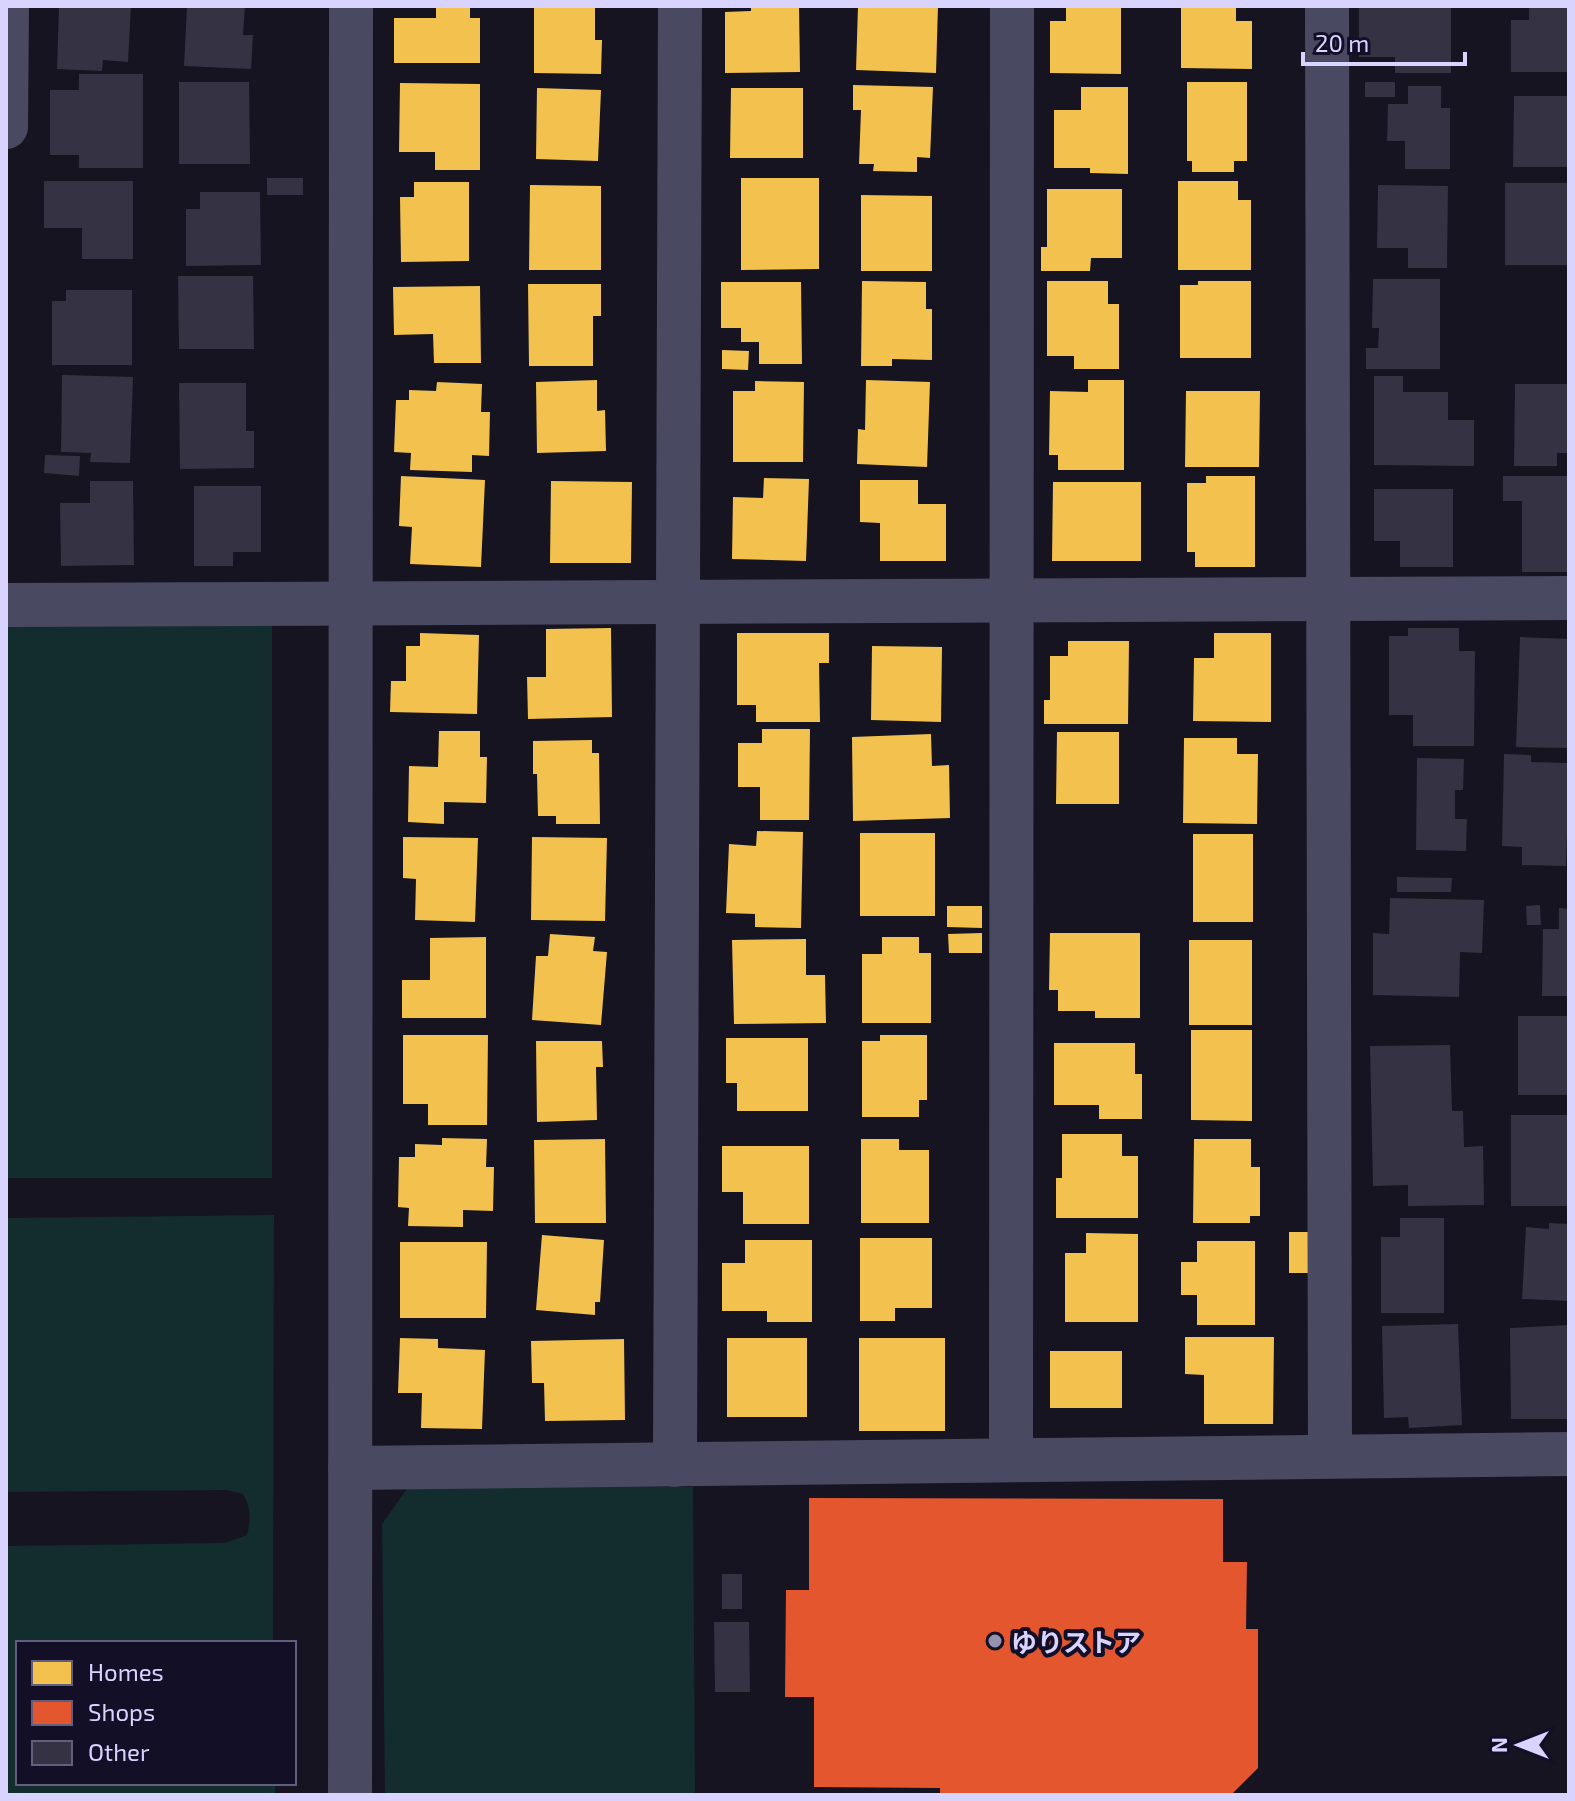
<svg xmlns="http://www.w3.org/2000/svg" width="1575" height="1801" viewBox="0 0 1575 1801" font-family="'Exo 2','Noto Sans JP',sans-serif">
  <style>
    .green { fill: #132c2d }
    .homes { fill: #f2c14e }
    .shops { fill: #e4572e }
    .building { fill: #343243 }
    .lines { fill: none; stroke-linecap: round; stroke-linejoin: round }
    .street { stroke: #4a4962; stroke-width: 44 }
    .poi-dot { fill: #9591b1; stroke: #130f26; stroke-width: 3 }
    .labels { text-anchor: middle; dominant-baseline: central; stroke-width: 8; stroke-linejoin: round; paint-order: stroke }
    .poi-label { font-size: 26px; font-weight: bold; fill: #d9d4ff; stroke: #130f26; text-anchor: start }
  </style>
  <rect width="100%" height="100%" fill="#161421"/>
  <g class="green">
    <rect x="6" y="625" width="266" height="553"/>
    <path d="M274,1215L273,1643H18V1783H275V1795H6V1546L225,1543L247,1535C251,1519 251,1508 243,1494L227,1490L6,1492V1218Z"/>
    <polygon points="411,1483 693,1487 695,1795 385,1795 382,1524"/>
  </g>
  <g class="homes">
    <polygon points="436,6 470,6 470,18 480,18 480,63 394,63 394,18 436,18"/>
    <polygon points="534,6 595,6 595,40 602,40 601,74 534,73"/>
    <polygon points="751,6 799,6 800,72 725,73 725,12 751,11"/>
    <polygon points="858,6 938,6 936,73 856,70"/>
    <polygon points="1066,6 1121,6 1121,74 1050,73 1050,21 1066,21"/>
    <polygon points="1181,6 1236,6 1236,21 1252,21 1252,69 1181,68"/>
    <polygon points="1187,82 1247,82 1247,161 1234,161 1234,172 1192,172 1192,161 1187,161"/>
    <polygon points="400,83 480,84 480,170 435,170 435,152 399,152"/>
    <polygon points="853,85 933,87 930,158 917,157 917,172 873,171 874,164 859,164 861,110 853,110"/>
    <polygon points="1081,87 1128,87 1128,174 1090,173 1090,168 1054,168 1054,110 1081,110"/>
    <polygon points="537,88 601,90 598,161 536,159"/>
    <polygon points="731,88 803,88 803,158 730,158"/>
    <polygon points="741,178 819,178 819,269 741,270"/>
    <polygon points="1178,181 1238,181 1238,200 1251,200 1251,270 1178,270"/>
    <polygon points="414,182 469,182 469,261 401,262 400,197 414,197"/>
    <polygon points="530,185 601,186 601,270 529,270"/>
    <polygon points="1047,189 1122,189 1122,258 1091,258 1090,271 1041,271 1041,247 1047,247"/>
    <polygon points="861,195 932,196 932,271 861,271"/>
    <polygon points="862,281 926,282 926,309 932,309 932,360 892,359 892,366 861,366"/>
    <polygon points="1047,281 1108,281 1108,304 1119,304 1119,369 1074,369 1074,356 1047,356"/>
    <polygon points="1198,281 1251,281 1251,358 1180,358 1180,285 1198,285"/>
    <polygon points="721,282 801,282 802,364 759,364 759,342 741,342 741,328 721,328"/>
    <polygon points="528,284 601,284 601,316 593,316 593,366 529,366"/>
    <polygon points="480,286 481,363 434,363 433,334 394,335 393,287"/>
    <polygon points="722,350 749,351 748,370 722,369"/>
    <polygon points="597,380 597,411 605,410 606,451 537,453 536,382"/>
    <polygon points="866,380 930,382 927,467 857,464 858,429 865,430"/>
    <polygon points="1088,380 1124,380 1124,470 1058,470 1058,455 1049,455 1050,391 1088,392"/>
    <polygon points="755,381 804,382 803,462 733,462 733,391 755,391"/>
    <polygon points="437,382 482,384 481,412 490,412 489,456 472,455 472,472 410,470 411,453 394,452 396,400 409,400 409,390 436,391"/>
    <polygon points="1186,391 1260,391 1259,467 1185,467"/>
    <polygon points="401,476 485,480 481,567 410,564 412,527 399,526"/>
    <polygon points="1206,476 1255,476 1255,567 1195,567 1195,552 1187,552 1187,483 1206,483"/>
    <polygon points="764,478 809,479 806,561 732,559 733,497 763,498"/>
    <polygon points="860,480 918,480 918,504 946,504 946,561 880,561 880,523 860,522"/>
    <polygon points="551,481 632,482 631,563 550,563"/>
    <polygon points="1053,482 1141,482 1141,561 1052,561"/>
    <polygon points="611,628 612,717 528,719 527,677 546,677 546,629"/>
    <polygon points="420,633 479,635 477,714 390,712 391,681 406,681 406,646 420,646"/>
    <polygon points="737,633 829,633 829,663 819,663 820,722 756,722 756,705 737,705"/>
    <polygon points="1214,633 1271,633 1271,722 1193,721 1194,658 1214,658"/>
    <polygon points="1068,641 1129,641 1128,724 1044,724 1044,700 1050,700 1050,656 1068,656"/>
    <polygon points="872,646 942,647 941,722 871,720"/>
    <polygon points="762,729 810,729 809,820 760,820 760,787 738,787 738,743 762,743"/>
    <polygon points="439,731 480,731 480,757 487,757 486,803 444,802 444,824 408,822 409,766 438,767"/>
    <polygon points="1057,732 1119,732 1119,804 1056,804"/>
    <polygon points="931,734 932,766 949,765 950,818 853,821 852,737"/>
    <polygon points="1184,738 1237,738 1237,754 1258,754 1257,824 1183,823"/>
    <polygon points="592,740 592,753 599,753 600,824 556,824 556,816 538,816 537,774 533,774 533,741"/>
    <polygon points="757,831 803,832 801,928 755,927 755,914 726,913 729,844 756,846"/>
    <rect x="860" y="833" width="75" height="83"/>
    <rect x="1193" y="834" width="60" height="88"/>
    <polygon points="403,837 478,838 475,922 415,920 416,879 403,878"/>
    <polygon points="532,837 607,838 605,921 531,920"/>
    <polygon points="947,906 982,906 982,928 947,927"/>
    <polygon points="982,933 982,953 949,953 948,934"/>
    <polygon points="1050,933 1140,933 1140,1018 1095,1018 1095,1011 1058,1011 1058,990 1049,990"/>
    <polygon points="550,934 595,937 593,951 607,952 601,1025 532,1020 536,956 548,956"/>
    <polygon points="486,937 486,1018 402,1018 402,980 430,980 430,938"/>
    <polygon points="882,937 919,937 919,953 931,953 931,1023 862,1023 862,954 882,954"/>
    <polygon points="806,939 806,975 825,975 826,1023 734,1024 732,940"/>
    <rect x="1189" y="940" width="63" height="85"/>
    <polygon points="1191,1030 1252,1030 1252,1121 1191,1120"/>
    <polygon points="403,1035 488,1035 487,1125 428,1125 428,1104 403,1104"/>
    <polygon points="880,1035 927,1035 927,1100 919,1100 919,1117 862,1117 862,1041 880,1041"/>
    <polygon points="726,1038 808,1038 808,1111 737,1111 737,1083 726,1083"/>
    <polygon points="536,1041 602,1041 603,1067 596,1067 597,1120 537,1122"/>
    <polygon points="1054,1043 1135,1043 1135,1074 1142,1074 1142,1119 1099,1119 1099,1105 1054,1105"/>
    <polygon points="1062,1134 1122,1134 1122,1156 1138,1156 1138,1218 1056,1218 1056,1178 1062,1178"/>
    <polygon points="442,1138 487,1139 486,1167 494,1167 493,1211 463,1210 463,1227 408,1226 409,1208 398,1207 399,1157 415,1157 415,1144 442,1145"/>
    <polygon points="605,1139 606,1223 535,1223 534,1140"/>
    <polygon points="861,1139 899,1139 899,1150 929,1150 929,1223 861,1223"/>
    <polygon points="1194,1139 1251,1139 1251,1167 1260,1167 1260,1216 1250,1216 1250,1223 1193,1223"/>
    <polygon points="722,1146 809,1146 809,1224 743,1224 743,1192 722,1192"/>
    <rect x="1289" y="1232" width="24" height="41"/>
    <polygon points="1086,1233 1138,1234 1138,1322 1065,1322 1065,1253 1086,1253"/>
    <polygon points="542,1235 604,1240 600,1302 595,1302 595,1315 536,1310"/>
    <polygon points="860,1238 932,1238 932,1308 895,1308 895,1321 860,1321"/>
    <polygon points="745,1240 812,1240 812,1322 767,1322 767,1311 722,1311 722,1263 745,1263"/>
    <polygon points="1197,1241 1255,1241 1255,1325 1197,1325 1197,1295 1181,1295 1181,1262 1197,1262"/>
    <polygon points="400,1242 487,1242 486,1318 400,1318"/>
    <polygon points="1185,1337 1274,1337 1273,1424 1204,1424 1204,1375 1185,1374"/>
    <polygon points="400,1338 438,1339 438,1348 485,1350 482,1429 421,1428 422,1393 398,1393"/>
    <rect x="727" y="1338" width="80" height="79"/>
    <rect x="859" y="1338" width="86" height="93"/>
    <polygon points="624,1339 625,1420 545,1421 544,1383 532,1383 531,1341"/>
    <rect x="1050" y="1351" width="72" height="57"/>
  </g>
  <polygon class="shops" points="809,1498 1223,1499 1223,1562 1247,1562 1246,1629 1258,1629 1258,1768 1231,1795 940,1795 940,1788 814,1787 814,1697 785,1697 786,1590 809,1590"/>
  <g class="building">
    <polygon points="59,6 131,6 128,62 103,60 102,71 57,69"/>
    <polygon points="187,6 245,6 243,35 253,35 251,69 184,66"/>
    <polygon points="1359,6 1451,6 1451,73 1395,73 1395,57 1359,57"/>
    <polygon points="1529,6 1569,6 1569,72 1511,72 1511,20 1529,20"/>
    <polygon points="79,74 143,74 143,168 79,168 79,155 50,155 50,90 79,90"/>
    <polygon points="179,82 249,82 250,164 179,164"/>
    <rect x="1365" y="82" width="30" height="15"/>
    <polygon points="1408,86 1441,86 1441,108 1450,108 1450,169 1405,169 1405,141 1387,141 1388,104 1408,104"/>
    <polygon points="1514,96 1569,96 1569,167 1513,167"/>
    <rect x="267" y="178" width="36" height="17"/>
    <polygon points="44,181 133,181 133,259 82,259 82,228 44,228"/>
    <rect x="1505" y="183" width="64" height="82"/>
    <polygon points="1378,185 1448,186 1447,268 1408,268 1408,248 1377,248"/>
    <polygon points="200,192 260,192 261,265 186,266 186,209 200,209"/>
    <polygon points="178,276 253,276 254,349 179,349"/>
    <polygon points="1373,279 1440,279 1440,369 1366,369 1366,348 1378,348 1379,328 1372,328"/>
    <polygon points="66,290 132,290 132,365 52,365 52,301 66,301"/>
    <polygon points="62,375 133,377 130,463 90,462 91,453 61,452"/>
    <polygon points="1374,376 1403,376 1403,392 1448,392 1448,420 1474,420 1474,466 1374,465"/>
    <polygon points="179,383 246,383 246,431 254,431 254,468 180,469"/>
    <polygon points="1515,384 1569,384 1569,453 1557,453 1557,466 1514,466"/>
    <polygon points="45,455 80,456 79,476 44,473"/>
    <polygon points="1503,476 1569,476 1569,572 1522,572 1522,501 1503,501"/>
    <polygon points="90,481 133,481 134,565 61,566 60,503 90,503"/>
    <polygon points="194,486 261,486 261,552 233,552 233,566 194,566"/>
    <polygon points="1374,489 1453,489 1453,567 1400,567 1400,541 1374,541"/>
    <polygon points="1408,628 1459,628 1459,651 1475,651 1474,746 1413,746 1413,715 1389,715 1389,636 1408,636"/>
    <polygon points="1520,637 1569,639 1569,748 1516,747"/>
    <polygon points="1504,754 1531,755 1531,762 1569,763 1566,866 1522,865 1522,847 1502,846"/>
    <polygon points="1417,758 1464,759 1463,790 1455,790 1455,819 1467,819 1466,851 1416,850"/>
    <polygon points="1397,877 1452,878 1451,892 1397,892"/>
    <polygon points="1390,898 1484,900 1482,953 1460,952 1459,997 1373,995 1373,933 1389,934"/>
    <polygon points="1540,905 1541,925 1527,925 1526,906"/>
    <polygon points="1559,908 1569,909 1569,996 1542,996 1543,929 1559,929"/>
    <rect x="1518" y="1016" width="51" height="79"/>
    <polygon points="1450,1045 1452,1111 1463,1111 1464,1147 1483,1146 1484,1205 1408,1206 1408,1185 1373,1186 1370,1046"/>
    <rect x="1511" y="1115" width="58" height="91"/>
    <polygon points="1400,1218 1444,1218 1444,1313 1381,1313 1381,1237 1400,1237"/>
    <polygon points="1549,1223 1569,1224 1569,1301 1522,1299 1526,1227 1549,1229"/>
    <polygon points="1458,1324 1462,1425 1409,1428 1408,1417 1384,1418 1382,1326"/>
    <polygon points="1569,1325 1569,1419 1511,1419 1510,1328"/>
    <rect x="722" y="1574" width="20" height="35"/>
    <polygon points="714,1622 749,1622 750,1692 715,1692"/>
  </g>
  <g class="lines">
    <g class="street">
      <polyline points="1327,6 1330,1455"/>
      <polyline points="6,127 7,6"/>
      <polyline points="6,605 1569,598"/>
      <polyline points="1011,1459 1012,6"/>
      <polyline points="675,1465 680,6"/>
      <polyline points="350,1468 1569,1454"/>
      <polyline points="350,1795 351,6"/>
    </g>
  </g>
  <circle class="poi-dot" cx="995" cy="1641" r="8"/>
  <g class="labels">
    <g class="poi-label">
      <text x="1011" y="1641">ゆりストア</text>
    </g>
  </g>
  <rect width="1575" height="1801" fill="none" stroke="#d9d4ff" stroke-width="16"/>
  <rect x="16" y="1641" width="280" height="144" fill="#130f26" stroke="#625e7d" stroke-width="2"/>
  <rect x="32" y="1661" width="40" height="24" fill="#f2c14e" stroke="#625e7d" stroke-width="2"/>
  <text x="88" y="1681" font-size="24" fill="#d9d4ff">Homes</text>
  <rect x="32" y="1701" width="40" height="24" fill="#e4572e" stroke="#625e7d" stroke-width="2"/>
  <text x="88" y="1721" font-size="24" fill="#d9d4ff">Shops</text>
  <rect x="32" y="1741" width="40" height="24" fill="#343243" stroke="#625e7d" stroke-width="2"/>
  <text x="88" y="1761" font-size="24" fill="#d9d4ff">Other</text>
  <g transform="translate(1519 1745) rotate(270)" stroke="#130f26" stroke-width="6" paint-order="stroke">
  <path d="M0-6L14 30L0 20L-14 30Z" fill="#d9d4ff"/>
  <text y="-12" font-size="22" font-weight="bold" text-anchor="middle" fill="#d9d4ff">N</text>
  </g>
  <path d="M1303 52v12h162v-12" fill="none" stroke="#d9d4ff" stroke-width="4"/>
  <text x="1315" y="52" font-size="24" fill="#d9d4ff" stroke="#130f26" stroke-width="6" paint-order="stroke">20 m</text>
</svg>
